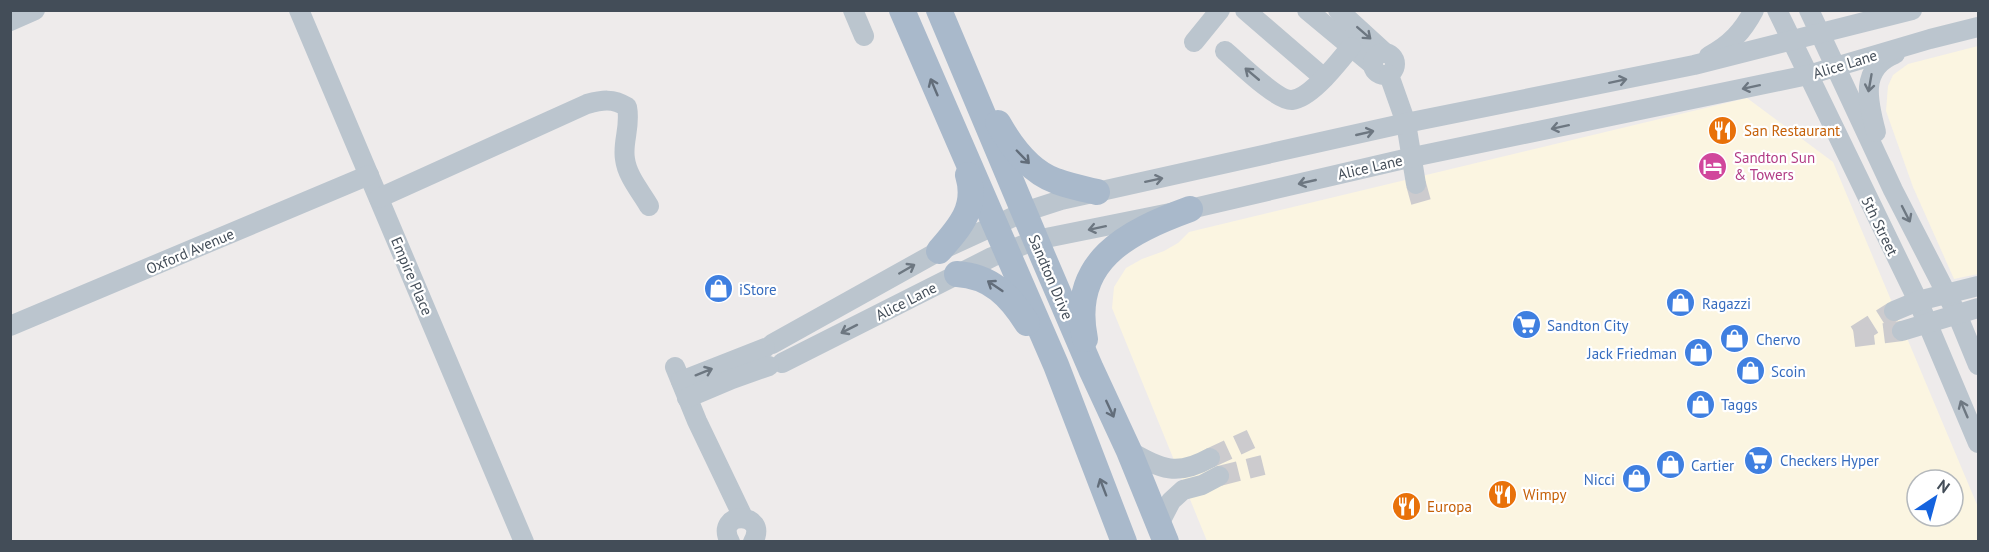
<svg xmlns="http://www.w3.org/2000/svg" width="1989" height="552" viewBox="0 0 1989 552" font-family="'PT Sans',sans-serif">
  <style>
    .commercial { fill: #fbf5e1; fill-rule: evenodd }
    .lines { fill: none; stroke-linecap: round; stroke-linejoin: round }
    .minor-tunnel { stroke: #cccbce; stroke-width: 20; stroke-dasharray: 20 10; stroke-linecap: butt }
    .minor { stroke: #bbc5ce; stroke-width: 20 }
    .major { stroke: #a9b9cb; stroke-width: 26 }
    .oneway { stroke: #6d7781 }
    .oneway2 { stroke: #626d7a }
    .labels { text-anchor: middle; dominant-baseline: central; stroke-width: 4.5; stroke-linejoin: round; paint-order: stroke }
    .street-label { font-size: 15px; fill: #434d58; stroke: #fff }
    .food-label { font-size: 15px; fill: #c56008; stroke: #fff; text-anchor: start }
    .hotel-label { font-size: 15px; fill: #b23c85; stroke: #fff; text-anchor: start }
    .shop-label { font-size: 15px; fill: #366cbe; stroke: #fff; text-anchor: start }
  </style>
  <rect width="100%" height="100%" fill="#eeebeb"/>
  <g class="commercial">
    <polygon points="1978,46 1978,274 1954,279 1913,187 1886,111 1888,86 1893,75 1908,64"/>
    <path d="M1747,98L1833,162L1978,507V541H1207L1112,308L1114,287L1126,268L1142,259L1164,251L1178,243L1189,232ZM1917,480H1953V516H1917Z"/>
  </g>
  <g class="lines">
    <g class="minor-tunnel">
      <polyline points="1416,184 1421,202"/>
      <polyline points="1856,335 1894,311"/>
      <polyline points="1854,337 1902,331"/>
      <polyline points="1210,458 1251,439"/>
      <polyline points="1219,476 1263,465"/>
    </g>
    <g class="minor">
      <polyline points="299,10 524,542"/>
      <polyline points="853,10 864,36"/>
      <polyline points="1245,10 1324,78"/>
      <polyline points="1307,10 1372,64"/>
      <polyline points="1338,10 1385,53"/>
      <polyline points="1777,10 1918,301 1978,443"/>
      <polyline points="1809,10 1893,190 1957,314 1978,365"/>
      <polyline points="10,21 35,10"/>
      <polyline points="1194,42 1220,10"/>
      <path d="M1225,51C1238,62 1277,101 1292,100C1312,98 1339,61 1351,47"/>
      <circle cx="1384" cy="64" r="11"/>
      <path d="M1709,56C1730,45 1743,31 1754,10"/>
      <polyline points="1389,75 1406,123 1416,184"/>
      <path d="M1876,132C1868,102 1859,68 1895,54"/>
      <path d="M379,198L587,104C602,100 613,98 627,107C631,127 622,142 625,159C627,176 641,192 649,206"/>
      <polyline points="1894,311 1918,301 1978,286"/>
      <polyline points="10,326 369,175"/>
      <polyline points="1902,331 1978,308"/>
      <polyline points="772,344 939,251 1024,212 1061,200 1406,123 1694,65 1912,10"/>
      <polyline points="782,363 992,257 1036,240 1190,209 1413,157 1808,75 1930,39 1978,27"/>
      <polyline points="675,367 697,421 743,517"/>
      <polyline points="681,381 765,348"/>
      <polyline points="687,398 732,379 769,366"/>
      <path d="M1129,451C1162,469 1176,477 1210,458"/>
      <polyline points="1159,524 1171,501 1183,490 1202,485 1219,476"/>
      <path d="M730,542C713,510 770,511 753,542"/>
    </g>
    <g class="major">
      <polyline points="902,10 1056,365 1124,542"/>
      <polyline points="939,10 1043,257 1091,369 1129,451 1166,542"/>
      <path d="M998,123C1011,146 1030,172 1056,181C1069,186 1084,189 1097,192"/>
      <path d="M939,251C959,228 978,208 968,175"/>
      <path d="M957,274C991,276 1010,296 1027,323"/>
      <path d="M1085,339C1069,261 1127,232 1190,209"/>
    </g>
  </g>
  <defs><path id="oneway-shaft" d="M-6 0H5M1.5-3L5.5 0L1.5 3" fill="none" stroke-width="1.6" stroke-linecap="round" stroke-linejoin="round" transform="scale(1.5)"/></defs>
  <g class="oneway">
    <use href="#oneway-shaft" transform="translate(1364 33) rotate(41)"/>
    <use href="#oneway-shaft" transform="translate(1252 74) rotate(-140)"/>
    <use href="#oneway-shaft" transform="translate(1618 81) rotate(-12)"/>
    <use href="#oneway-shaft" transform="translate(1870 83) rotate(100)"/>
    <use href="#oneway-shaft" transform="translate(1751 87) rotate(168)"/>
    <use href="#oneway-shaft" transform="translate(1560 127) rotate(168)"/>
    <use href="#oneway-shaft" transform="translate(1365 133) rotate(-13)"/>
    <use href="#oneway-shaft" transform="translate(1154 180) rotate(-12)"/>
    <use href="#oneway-shaft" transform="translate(1307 182) rotate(167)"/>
    <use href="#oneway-shaft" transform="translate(1906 214) rotate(63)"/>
    <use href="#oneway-shaft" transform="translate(1097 228) rotate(168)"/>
    <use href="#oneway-shaft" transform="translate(907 269) rotate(-30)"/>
    <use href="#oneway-shaft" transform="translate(849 329) rotate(153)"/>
    <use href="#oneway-shaft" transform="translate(704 372) rotate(-22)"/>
    <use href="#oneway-shaft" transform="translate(1964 409) rotate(-113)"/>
  </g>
  <g class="oneway2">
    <use href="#oneway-shaft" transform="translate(934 87) rotate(-113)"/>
    <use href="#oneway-shaft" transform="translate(1023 157) rotate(46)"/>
    <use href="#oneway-shaft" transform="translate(995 286) rotate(-146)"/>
    <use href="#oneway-shaft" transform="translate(1110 409) rotate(65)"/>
    <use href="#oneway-shaft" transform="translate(1103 487) rotate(-111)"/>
  </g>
  <defs>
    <symbol id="restaurant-disc" viewBox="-11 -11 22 22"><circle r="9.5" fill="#e8710a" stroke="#fff"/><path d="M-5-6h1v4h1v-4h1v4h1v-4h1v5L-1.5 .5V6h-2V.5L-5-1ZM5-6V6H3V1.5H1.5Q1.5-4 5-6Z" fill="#fff"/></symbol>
    <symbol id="hotel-disc" viewBox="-11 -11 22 22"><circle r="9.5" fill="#d1479c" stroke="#fff"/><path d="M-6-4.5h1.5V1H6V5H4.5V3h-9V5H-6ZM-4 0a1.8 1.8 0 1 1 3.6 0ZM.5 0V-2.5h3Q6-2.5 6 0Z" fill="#fff"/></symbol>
    <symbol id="shop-disc" viewBox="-11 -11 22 22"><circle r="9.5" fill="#3f7fe0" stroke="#fff"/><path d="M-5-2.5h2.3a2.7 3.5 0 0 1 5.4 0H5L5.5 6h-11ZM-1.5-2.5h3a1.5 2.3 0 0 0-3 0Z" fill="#fff"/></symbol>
    <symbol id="supermarket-disc" viewBox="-11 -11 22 22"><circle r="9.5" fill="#3f7fe0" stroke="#fff"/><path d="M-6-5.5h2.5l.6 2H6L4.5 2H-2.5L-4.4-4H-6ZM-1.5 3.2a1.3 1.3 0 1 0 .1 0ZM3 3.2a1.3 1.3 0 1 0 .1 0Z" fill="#fff"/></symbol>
  </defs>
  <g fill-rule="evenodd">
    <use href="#restaurant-disc" x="1706" y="114" width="33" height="33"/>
    <use href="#hotel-disc" x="1696" y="150" width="33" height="33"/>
    <use href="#shop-disc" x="702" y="272" width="33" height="33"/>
    <use href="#shop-disc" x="1664" y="286" width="33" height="33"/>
    <use href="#supermarket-disc" x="1510" y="308" width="33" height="33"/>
    <use href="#shop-disc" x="1718" y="322" width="33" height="33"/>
    <use href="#shop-disc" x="1682" y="336" width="33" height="33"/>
    <use href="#shop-disc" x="1734" y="354" width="33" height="33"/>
    <use href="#shop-disc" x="1684" y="388" width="33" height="33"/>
    <use href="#supermarket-disc" x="1742" y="444" width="33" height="33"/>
    <use href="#shop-disc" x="1654" y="448" width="33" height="33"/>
    <use href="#shop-disc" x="1620" y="462" width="33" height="33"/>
    <use href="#restaurant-disc" x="1486" y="478" width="33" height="33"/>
    <use href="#restaurant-disc" x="1390" y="490" width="33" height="33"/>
  </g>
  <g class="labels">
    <g class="street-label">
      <text transform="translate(1845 64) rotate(-17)">Alice Lane</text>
      <text transform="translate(1370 167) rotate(-13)">Alice Lane</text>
      <text transform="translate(1880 226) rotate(64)">5th Street</text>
      <text transform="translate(190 251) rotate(-23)">Oxford Avenue</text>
      <text transform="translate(412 276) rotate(67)">Empire Place</text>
      <text transform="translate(1051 277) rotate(67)">Sandton Drive</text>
      <text transform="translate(906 301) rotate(-27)">Alice Lane</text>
    </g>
    <g class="food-label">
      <text x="1744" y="130">San Restaurant</text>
      <text x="1523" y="494">Wimpy</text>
      <text x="1427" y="506">Europa</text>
    </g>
    <g class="hotel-label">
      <text x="1734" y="157">Sandton Sun<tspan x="1734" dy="17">&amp; Towers</tspan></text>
    </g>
    <g class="shop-label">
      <text x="739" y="289">iStore</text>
      <text x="1702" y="303">Ragazzi</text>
      <text x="1547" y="325">Sandton City</text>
      <text x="1756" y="339">Chervo</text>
      <text x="1677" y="353" text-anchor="end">Jack Friedman</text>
      <text x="1771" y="371">Scoin</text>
      <text x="1721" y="404">Taggs</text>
      <text x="1780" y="460">Checkers Hyper</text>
      <text x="1691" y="465">Cartier</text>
      <text x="1615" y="479" text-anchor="end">Nicci</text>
    </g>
  </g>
  <rect width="1989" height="552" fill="none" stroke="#434d58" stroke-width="24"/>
  <g transform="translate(1935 498) rotate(36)"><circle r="28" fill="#ffffff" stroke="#b4b8bc" stroke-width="1.5"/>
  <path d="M0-4.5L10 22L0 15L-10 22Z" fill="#1563de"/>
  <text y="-9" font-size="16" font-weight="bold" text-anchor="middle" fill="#434d58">N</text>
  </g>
</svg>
